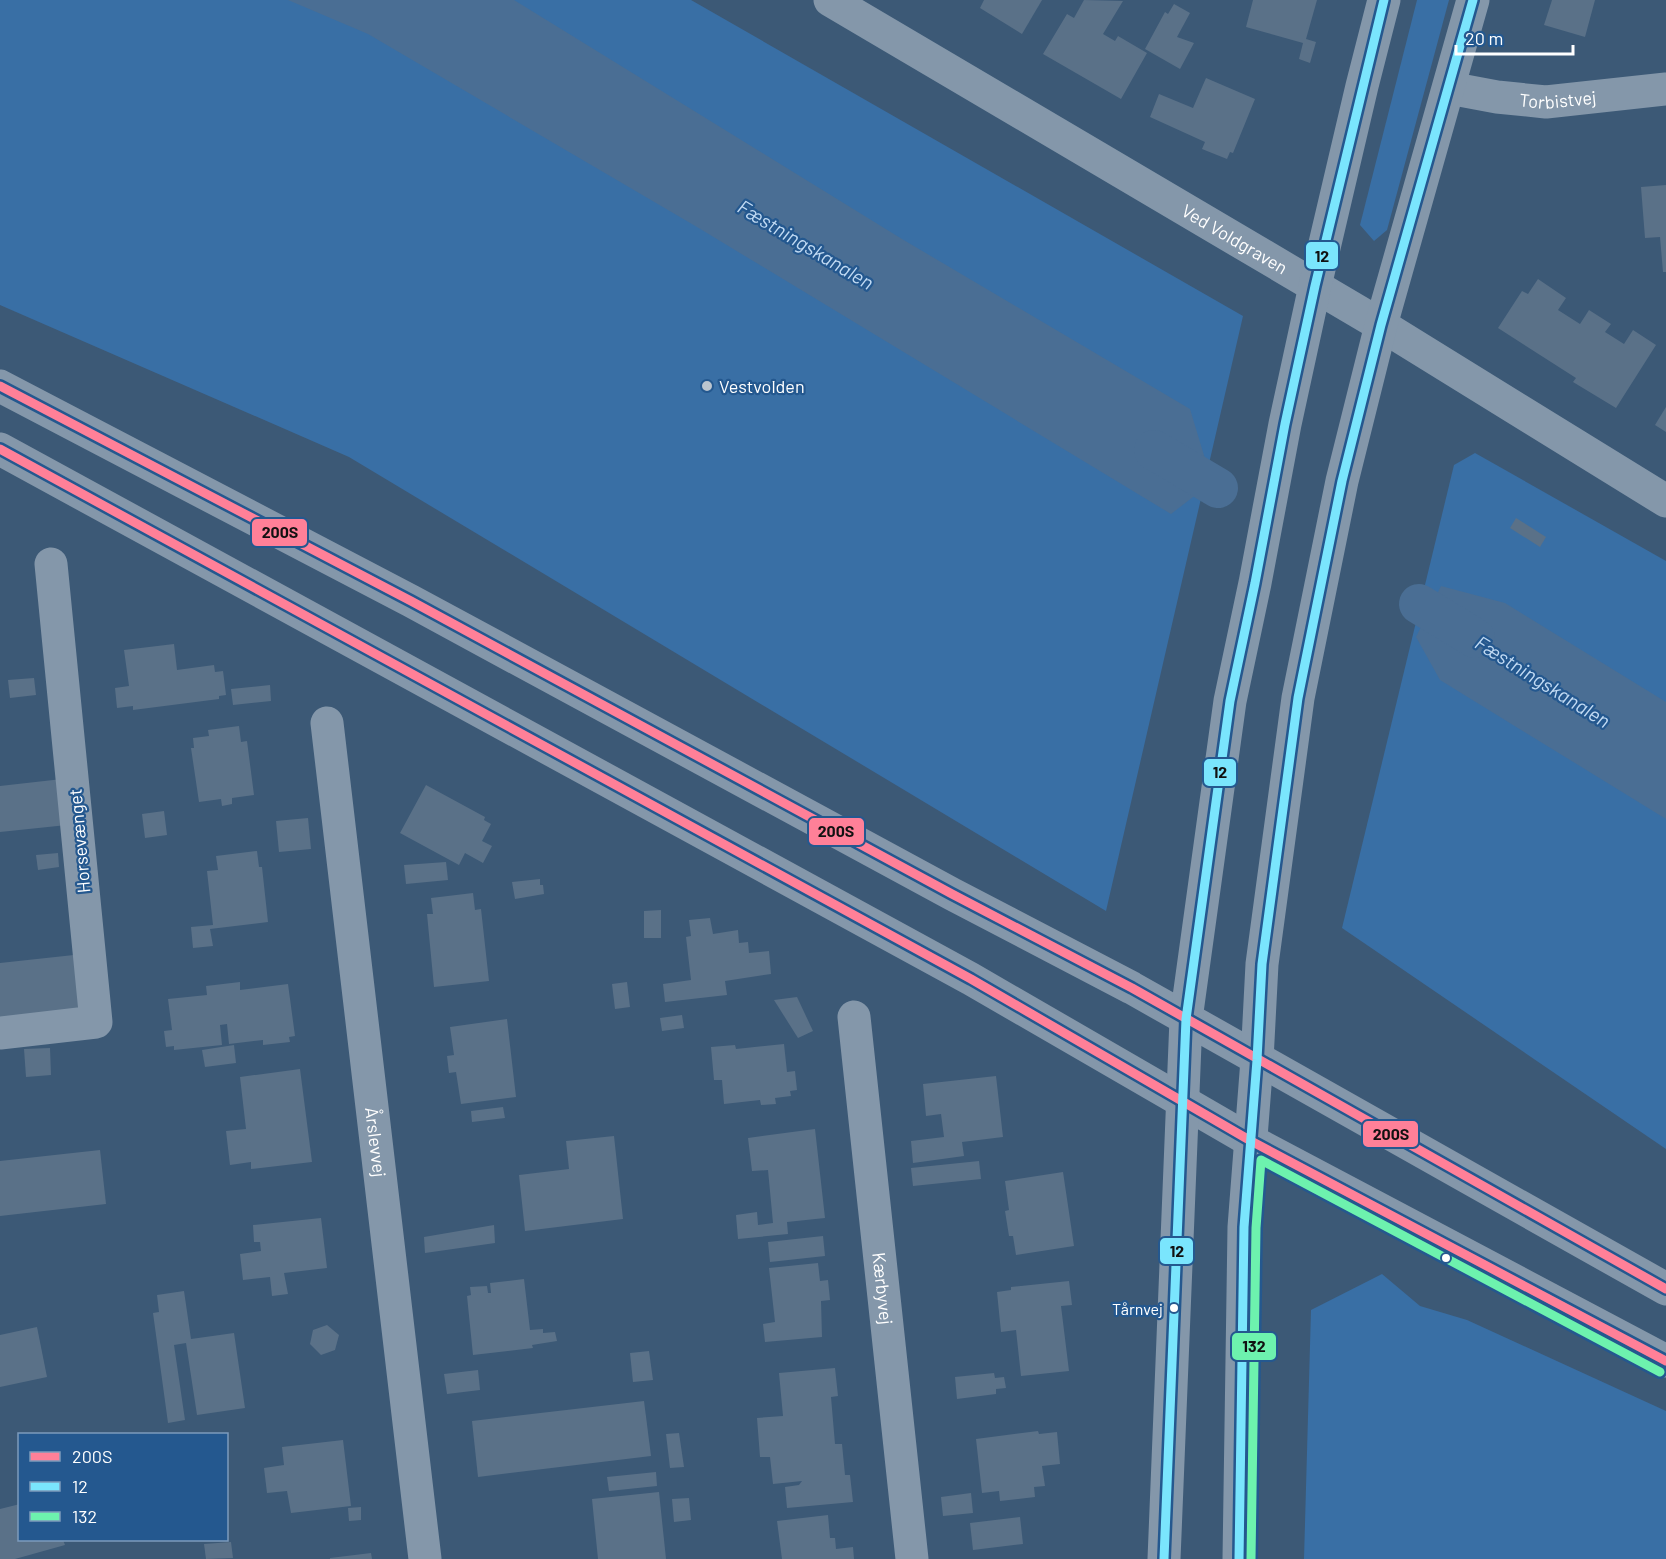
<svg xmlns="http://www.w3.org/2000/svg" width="1666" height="1559" viewBox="0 0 1666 1559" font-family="Barlow,sans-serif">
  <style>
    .green { fill: #396fa5 }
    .water { fill: #4a6e94 }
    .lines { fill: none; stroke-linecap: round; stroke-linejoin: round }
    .canal { stroke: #4a6e94; stroke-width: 40 }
    .building { fill: #5a7188 }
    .minor { stroke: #8497aa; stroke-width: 33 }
    .tertiary { stroke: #8497aa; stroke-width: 33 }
    .bus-1-casing { stroke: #24588f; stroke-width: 14 }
    .bus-2-casing { stroke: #24588f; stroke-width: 14 }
    .bus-3-casing { stroke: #24588f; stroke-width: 14 }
    .bus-1 { stroke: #ff8098; stroke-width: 9 }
    .bus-2 { stroke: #7ae5fd; stroke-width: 9 }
    .bus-3 { stroke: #6df2ae; stroke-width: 9 }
    .poi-dot { fill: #bbc5cf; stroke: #24588f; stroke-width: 2 }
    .bus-dot { fill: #fff; stroke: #24588f; stroke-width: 2 }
    .labels { text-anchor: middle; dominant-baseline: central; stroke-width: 4.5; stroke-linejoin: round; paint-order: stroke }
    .bus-label { font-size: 16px; fill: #fff; stroke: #24588f; text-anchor: end }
    .street-label { font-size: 18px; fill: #fff; stroke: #24588f }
    .poi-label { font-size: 18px; fill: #fff; stroke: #24588f; text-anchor: start }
    .water-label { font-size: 20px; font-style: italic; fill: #c1daf3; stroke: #24588f }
    .line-badge { stroke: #24588f; stroke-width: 2 }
    .pale-badge-label { font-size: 16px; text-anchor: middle; font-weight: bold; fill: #111 }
  </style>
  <rect width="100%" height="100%" fill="#3c5976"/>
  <g class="green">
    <polygon points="0,0 691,0 1243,316 1106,911 349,457 0,305"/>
    <polygon points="1417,0 1449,0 1387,230 1374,241 1360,225"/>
    <polygon points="1475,453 1666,561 1666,1149 1342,928 1454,465"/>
    <polygon points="1382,1274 1420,1306 1467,1320 1666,1411 1666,1559 1304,1559 1311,1310"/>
  </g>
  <g class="water">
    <polygon points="288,0 514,0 902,239 1190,409 1206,462 1197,494 1171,514 697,227 368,34"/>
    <polygon points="1441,586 1505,603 1666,702 1666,819 1440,680 1416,637"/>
  </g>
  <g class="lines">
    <g class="canal">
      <polyline points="1154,450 1218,488"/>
      <polyline points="1419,604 1475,638"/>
    </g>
  </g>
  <g class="building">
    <polygon points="984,0 1042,0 1022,34 980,8"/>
    <polygon points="1084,0 1123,1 1103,34 1115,41 1118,36 1147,53 1121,99 1043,54 1067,14 1074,18"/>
    <polygon points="1253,0 1317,0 1306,39 1316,42 1310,63 1299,59 1303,43 1246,27"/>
    <polygon points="1552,0 1595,0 1585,37 1544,25"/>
    <polygon points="1174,4 1190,13 1177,37 1194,43 1180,69 1145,49 1165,12 1168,14"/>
    <polygon points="1206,78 1255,99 1233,153 1230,152 1227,159 1202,149 1205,142 1150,117 1159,94 1193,108"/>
    <polygon points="1666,185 1666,272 1663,272 1660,237 1645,238 1641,187"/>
    <polygon points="1538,279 1566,298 1558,310 1580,324 1589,310 1611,324 1605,332 1624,344 1633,330 1656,345 1616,408 1573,382 1576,378 1498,328 1522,291 1528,294"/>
    <polygon points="1666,407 1666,432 1655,425"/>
    <polygon points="1516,518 1546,537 1540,547 1510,528"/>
    <polygon points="174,644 177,670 214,665 215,672 223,671 226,695 219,696 219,699 133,710 133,706 117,708 115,688 129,686 124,650"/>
    <polygon points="34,678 36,695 10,698 8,680"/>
    <polygon points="270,685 271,701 233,705 231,689"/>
    <polygon points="239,726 241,742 247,741 254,795 232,798 232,804 222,806 221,799 199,802 191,748 194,748 193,738 209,736 208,730"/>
    <polygon points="62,779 67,825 0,832 0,786"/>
    <polygon points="426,785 485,817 484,820 491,824 482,841 492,846 483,863 465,853 459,865 400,833"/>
    <polygon points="164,811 167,835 145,838 142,814"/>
    <polygon points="308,818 311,849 279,852 276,821"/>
    <polygon points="257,851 259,867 262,867 268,922 210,929 213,946 193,948 191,927 213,925 207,871 218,870 216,856"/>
    <polygon points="58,853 59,867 38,870 36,855"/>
    <polygon points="446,862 448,880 406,884 404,865"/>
    <polygon points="540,879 540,885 543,885 544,894 515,899 512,882"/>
    <polygon points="473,893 475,910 481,909 489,981 434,987 427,914 433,914 431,898"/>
    <polygon points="661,910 661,938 644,938 644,911"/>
    <polygon points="710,918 713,934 738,930 739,943 748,942 749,953 769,951 771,974 725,981 727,995 665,1002 663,984 691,980 686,937 691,936 689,920"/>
    <polygon points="83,954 89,1008 0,1018 0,963"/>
    <polygon points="240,982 240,990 288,984 295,1036 289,1037 290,1042 263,1045 263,1040 229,1044 227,1024 220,1025 222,1045 174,1050 174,1046 166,1047 164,1031 172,1030 168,999 207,995 206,986"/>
    <polygon points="627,982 630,1007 615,1009 612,984"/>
    <polygon points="797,997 813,1031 798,1038 774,1000"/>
    <polygon points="682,1015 684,1028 662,1031 660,1018"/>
    <polygon points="507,1019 516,1097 461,1104 456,1072 449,1073 447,1056 454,1055 450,1027"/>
    <polygon points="784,1044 787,1072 795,1071 797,1090 790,1091 791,1096 775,1098 776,1104 761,1105 760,1100 724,1104 722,1080 714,1080 711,1047 735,1045 736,1049"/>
    <polygon points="234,1045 236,1063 205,1067 202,1050"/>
    <polygon points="50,1048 51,1075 26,1077 24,1049"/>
    <polygon points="300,1069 312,1162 251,1169 251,1162 230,1165 226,1131 246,1129 240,1077"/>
    <polygon points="996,1076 1003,1137 962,1142 964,1156 913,1163 911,1141 944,1137 941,1114 926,1116 923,1084"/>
    <polygon points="503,1107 505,1118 472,1122 471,1111"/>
    <polygon points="815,1129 825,1218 787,1222 788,1234 738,1239 736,1215 757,1212 758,1225 773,1223 768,1170 752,1171 748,1138"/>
    <polygon points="614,1136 623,1219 525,1231 519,1175 569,1169 566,1141"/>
    <polygon points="100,1150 106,1204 0,1216 0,1161"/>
    <polygon points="979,1161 981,1179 913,1186 911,1168"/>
    <polygon points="1063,1172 1074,1246 1016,1255 1013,1236 1009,1236 1005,1211 1009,1210 1005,1181"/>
    <polygon points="321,1218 327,1268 284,1273 288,1294 272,1296 270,1277 243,1280 240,1254 261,1251 260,1242 254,1242 253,1225"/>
    <polygon points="494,1225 495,1243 425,1253 424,1237"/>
    <polygon points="823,1236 825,1256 770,1262 768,1242"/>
    <polygon points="818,1263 820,1281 828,1280 830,1300 821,1301 822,1337 765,1342 763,1324 775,1322 769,1268"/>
    <polygon points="524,1279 530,1330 543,1329 543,1333 555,1332 557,1341 532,1345 533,1348 473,1355 467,1296 471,1295 470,1287 487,1286 488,1293 491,1293 490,1283"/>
    <polygon points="1069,1281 1072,1305 1061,1306 1069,1371 1021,1376 1016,1330 1001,1332 997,1292 1011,1290 1011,1287"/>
    <polygon points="184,1291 191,1339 234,1333 245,1408 197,1415 186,1343 174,1345 185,1420 168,1423 153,1313 159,1312 157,1295"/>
    <polygon points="327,1325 339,1335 335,1350 321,1355 310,1344 313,1330"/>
    <polygon points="37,1327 47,1377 0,1387 0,1335"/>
    <polygon points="649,1351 653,1380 633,1382 630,1353"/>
    <polygon points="835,1368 838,1396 831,1397 835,1444 842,1444 845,1475 850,1475 853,1502 787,1508 785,1487 799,1485 802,1481 773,1484 770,1457 760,1457 757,1418 783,1416 779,1373"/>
    <polygon points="478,1370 480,1390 447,1394 444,1374"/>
    <polygon points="994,1373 995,1378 1004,1377 1006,1388 996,1389 996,1394 957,1399 955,1377"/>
    <polygon points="644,1401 651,1456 478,1477 472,1421"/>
    <polygon points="1038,1431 1039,1434 1057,1432 1060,1464 1042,1466 1045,1486 1034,1487 1035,1497 1000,1501 999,1491 982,1493 976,1439"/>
    <polygon points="679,1433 684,1467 670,1468 666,1434"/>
    <polygon points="343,1440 351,1506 291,1513 287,1491 267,1493 264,1468 284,1465 282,1447"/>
    <polygon points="656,1472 657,1486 609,1491 607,1477"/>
    <polygon points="659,1492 666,1559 598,1559 592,1499"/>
    <polygon points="971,1493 973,1513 943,1516 941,1497"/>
    <polygon points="689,1498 691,1520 674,1522 672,1499"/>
    <polygon points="20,1504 20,1540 63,1540 65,1545 15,1559 0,1559 0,1509"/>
    <polygon points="361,1507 361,1520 349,1521 348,1508"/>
    <polygon points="828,1515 830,1538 835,1538 836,1549 853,1547 854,1559 782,1559 777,1521"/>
    <polygon points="1020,1517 1023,1544 973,1550 970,1523"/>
    <polygon points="231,1542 233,1558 206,1559 204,1544"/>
    <polygon points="371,1553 372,1559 330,1559 330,1558"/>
  </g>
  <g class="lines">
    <g class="minor">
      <path id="s1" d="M830,0L1381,325L1666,501"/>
      <path id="s2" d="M1449,88L1497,97L1546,102L1666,89"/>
      <path id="s3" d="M327,723L425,1559"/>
      <path id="s4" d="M854,1017L912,1559"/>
      <polyline points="0,1033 96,1022 51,564"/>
    </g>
    <g class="tertiary">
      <polyline points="0,386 411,601 952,894 1132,988 1666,1289"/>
      <polyline points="0,449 971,979 1251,1141 1666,1361"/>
      <polyline points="1164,1559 1186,1019 1230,701 1255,583 1285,424 1315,286 1362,86 1384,0"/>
      <polyline points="1239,1559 1244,1227 1257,1060 1262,964 1298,698 1342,481 1381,325 1473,0"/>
    </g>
    <defs>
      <g id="bus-1">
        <polyline points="0,386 411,601 952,894 1132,988 1666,1289"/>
        <polyline points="0,449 971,979 1251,1141 1666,1361"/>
      </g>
      <g id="bus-2">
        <polyline points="1164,1559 1186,1019 1230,701 1255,583 1285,424 1315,286 1384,0"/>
        <polyline points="1239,1559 1244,1227 1257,1060 1262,964 1298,698 1342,481 1381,325 1473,0"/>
      </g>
      <polyline id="bus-3" points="1251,1559 1256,1228 1261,1160 1660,1372"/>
    </defs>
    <use href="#bus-1" class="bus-1-casing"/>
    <use href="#bus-2" class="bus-2-casing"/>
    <use href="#bus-3" class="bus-3-casing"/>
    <use href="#bus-1" class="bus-1"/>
    <use href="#bus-2" class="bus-2"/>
    <use href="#bus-3" class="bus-3"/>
  </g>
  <circle class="poi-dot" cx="707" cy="386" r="6"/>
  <g class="bus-dot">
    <circle cx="1446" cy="1258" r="5"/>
    <circle cx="1174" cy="1308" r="5"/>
  </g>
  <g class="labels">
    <g class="bus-label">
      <text x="1163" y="1308">Tårnvej</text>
    </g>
    <g class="street-label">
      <text stroke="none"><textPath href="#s2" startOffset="110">Torbistvej</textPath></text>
      <text stroke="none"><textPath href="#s1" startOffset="470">Ved Voldgraven</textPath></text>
      <text transform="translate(79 841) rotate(-95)">Horsevænget</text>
      <text stroke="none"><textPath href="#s3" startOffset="422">Årslevvej</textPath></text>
      <text stroke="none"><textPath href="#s4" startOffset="273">Kærbyvej</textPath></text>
    </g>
    <g class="poi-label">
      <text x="719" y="386">Vestvolden</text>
    </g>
    <g class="water-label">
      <text transform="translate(806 244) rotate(31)">Fæstningskanalen</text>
      <text transform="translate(1543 681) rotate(32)">Fæstningskanalen</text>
    </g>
  </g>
  <g class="line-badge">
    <rect x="1305" y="241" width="34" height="29" rx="6" fill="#7ae5fd"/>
    <rect x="251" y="518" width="57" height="29" rx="6" fill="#ff8098"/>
    <rect x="1203" y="758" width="34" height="29" rx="6" fill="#7ae5fd"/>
    <rect x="808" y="817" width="57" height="29" rx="6" fill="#ff8098"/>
    <rect x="1362" y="1120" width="57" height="28" rx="6" fill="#ff8098"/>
    <rect x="1159" y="1237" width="35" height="28" rx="6" fill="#7ae5fd"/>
    <rect x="1231" y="1332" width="46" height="29" rx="6" fill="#6df2ae"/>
  </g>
  <g class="pale-badge-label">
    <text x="1322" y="262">12</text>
    <text x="280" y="538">200S</text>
    <text x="1220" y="778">12</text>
    <text x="836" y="837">200S</text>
    <text x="1391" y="1140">200S</text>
    <text x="1177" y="1257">12</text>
    <text x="1254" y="1352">132</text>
  </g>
  <rect x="18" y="1433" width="210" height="108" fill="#24588f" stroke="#7c9bbc" stroke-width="1.5"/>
  <rect x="30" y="1452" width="30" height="9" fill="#ff8098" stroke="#7c9bbc" stroke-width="1.5"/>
  <text x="72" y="1463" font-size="18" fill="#ffffff">200S</text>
  <rect x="30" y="1482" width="30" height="9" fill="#7ae5fd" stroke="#7c9bbc" stroke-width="1.5"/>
  <text x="72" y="1493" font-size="18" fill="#ffffff">12</text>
  <rect x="30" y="1512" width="30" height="9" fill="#6df2ae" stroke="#7c9bbc" stroke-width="1.5"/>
  <text x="72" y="1523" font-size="18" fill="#ffffff">132</text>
  <path d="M1456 45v9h117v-9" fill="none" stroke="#ffffff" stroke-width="3"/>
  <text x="1465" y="45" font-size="18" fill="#ffffff" stroke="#24588f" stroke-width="4.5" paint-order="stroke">20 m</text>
</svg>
